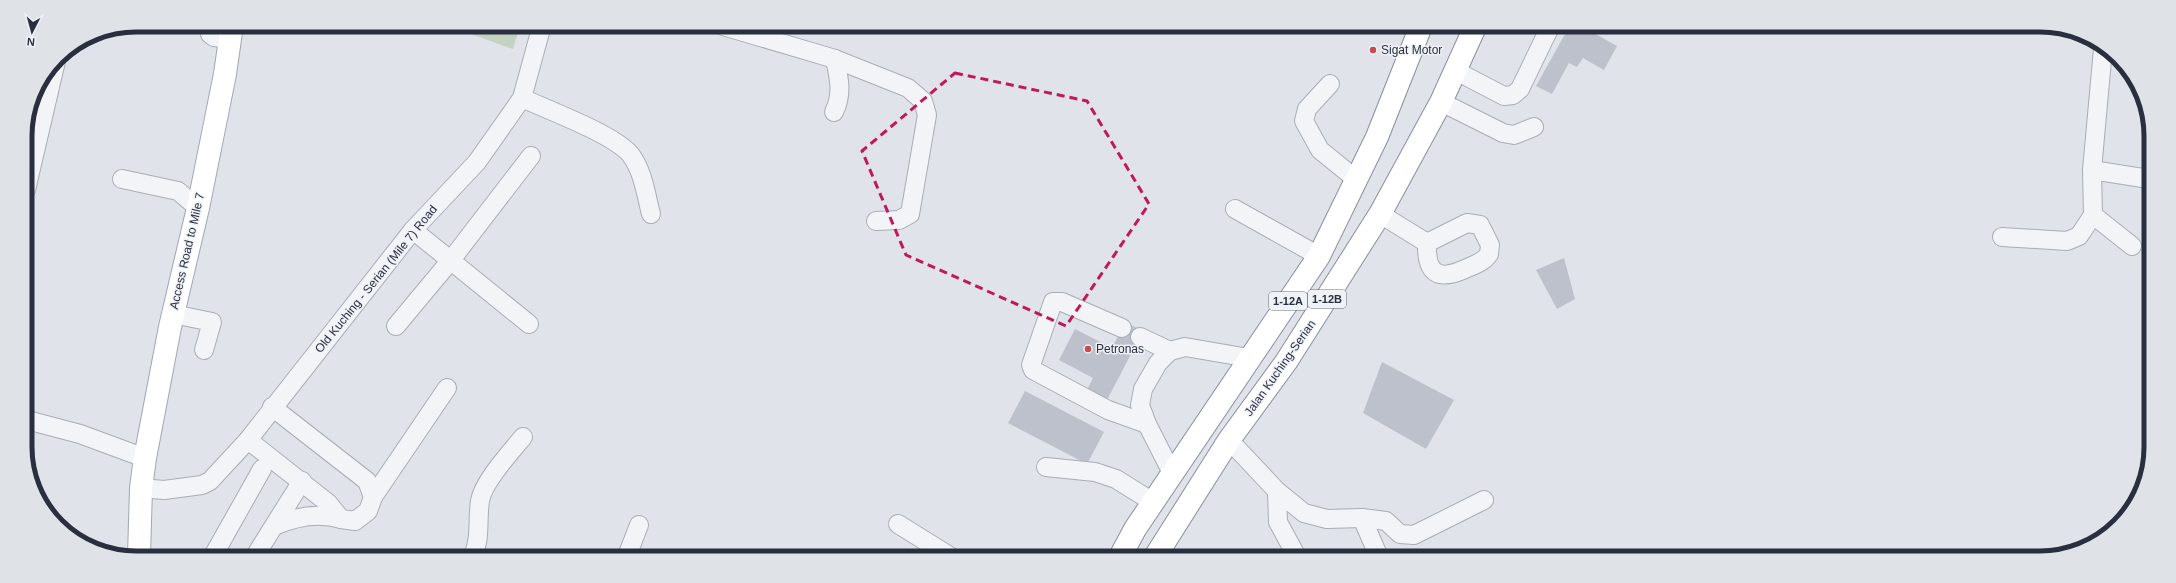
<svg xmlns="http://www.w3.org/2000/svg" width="2176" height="583" viewBox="0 0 2176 583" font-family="Helvetica,sans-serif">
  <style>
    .green { fill: #c4d2c1 }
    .building { fill: #bdc1cb }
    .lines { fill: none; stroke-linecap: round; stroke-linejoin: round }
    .minor-casing { stroke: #a9adb6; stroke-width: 20 }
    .major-casing { stroke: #a0a6b4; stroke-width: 24 }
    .highway-casing { stroke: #888f9f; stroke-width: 24 }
    .minor { stroke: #f3f4f7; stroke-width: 18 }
    .major { stroke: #fff; stroke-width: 22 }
    .highway { stroke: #fff; stroke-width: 22 }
    .marked { fill: none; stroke: #c2185b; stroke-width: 3; stroke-dasharray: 8 5; stroke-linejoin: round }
    .poi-dot { fill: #ca4851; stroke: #eff2f6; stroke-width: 1.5 }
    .labels { text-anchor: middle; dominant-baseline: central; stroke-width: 3; stroke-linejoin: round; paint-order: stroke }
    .shield { fill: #eff2f6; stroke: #646a76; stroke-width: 1 }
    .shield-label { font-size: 11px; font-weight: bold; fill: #292f3f }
    .poi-label { font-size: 12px; fill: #292f3f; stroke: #eff2f6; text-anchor: start }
    .street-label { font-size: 12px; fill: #292f3f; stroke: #eff2f6 }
    .rim { fill: none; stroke: #292f3f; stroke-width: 5 }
  </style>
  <rect width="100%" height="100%" fill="#e0e3e9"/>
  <polygon class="green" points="446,25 520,25 513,49"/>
  <g class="building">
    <polygon points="1569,27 1583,27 1617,46 1604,70 1583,58 1577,67 1569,63 1552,94 1536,86"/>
    <polygon points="1564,258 1575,299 1557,309 1536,270"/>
    <polygon points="1125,322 1143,331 1106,402 1086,392 1093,378 1059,360 1075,329 1112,348"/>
    <polygon points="1382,362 1454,400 1426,449 1363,413"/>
    <polygon points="1025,391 1104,432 1087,464 1008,423"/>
  </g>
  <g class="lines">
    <defs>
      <g id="minor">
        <polyline points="208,25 210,34 214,37 230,39"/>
        <polyline points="723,26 835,59 908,88 923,101 927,115 910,214 899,220 876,221"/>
        <polyline points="2103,49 2092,170 2149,179"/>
        <polyline points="1456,71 1504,96 1513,95 1520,89 1550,27"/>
        <polyline points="1330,84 1307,109 1304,121 1320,150 1357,180"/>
        <path d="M522,98C548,110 613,134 630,154C643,170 646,195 651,214"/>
        <polyline points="1441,102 1503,133 1514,135 1534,127"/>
        <path d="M834,112C843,94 839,78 835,59"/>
        <polyline points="122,179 178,191 198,208"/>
        <polyline points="26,190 57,57"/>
        <polyline points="1235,209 1319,256"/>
        <polyline points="1380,214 1427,243"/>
        <polyline points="2093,215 2132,246"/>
        <path d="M1467,223L1480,225L1490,245L1489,254C1484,262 1474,265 1465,269C1438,281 1426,274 1427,243Z"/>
        <polyline points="413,230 529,324"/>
        <polyline points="2002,237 2067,241 2079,236 2093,215 2092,170"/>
        <polyline points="173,314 212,322 204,350"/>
        <polyline points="396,326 451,260 531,156"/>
        <polyline points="1122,328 1062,302 1053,302 1031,365 1033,370 1108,410 1147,424"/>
        <polyline points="1140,337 1170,351"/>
        <polyline points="27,420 80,434 145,458"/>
        <polyline points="248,440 328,503 341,519 355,521 368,511 373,497 367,481 272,407"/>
        <polyline points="1229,440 1277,491 1304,513 1327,519 1362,518 1386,521 1400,534 1414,535 1484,500"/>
        <polyline points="1046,467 1095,472 1116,479 1153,502"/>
        <polyline points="1172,473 1147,424 1140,405 1143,389 1158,363 1170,351 1185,347 1249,358"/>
        <polyline points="141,488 164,490 202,485 210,481 248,440 413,230 477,162 522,98 542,25"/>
        <polyline points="1277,491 1278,522 1297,557"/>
        <polyline points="373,497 447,388"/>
        <polyline points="1362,518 1379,557"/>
        <polyline points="898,524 951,557"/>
        <path d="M274,526C295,517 318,512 341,519"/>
        <polyline points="213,556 262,469"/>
        <polyline points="255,556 302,481"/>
        <path d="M473,556C481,538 477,520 480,501C483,482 510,453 523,437"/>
        <polyline points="627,556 639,525"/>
      </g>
      <polyline id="major" points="139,556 141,488 145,458 170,327 198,208 225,74 232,25"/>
      <g id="highway">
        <polyline points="1120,557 1135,529 1319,256 1377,137 1421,26"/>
        <polyline points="1155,557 1229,440 1286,362 1380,214 1441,102 1475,27"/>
      </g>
    </defs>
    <use href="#minor" class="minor-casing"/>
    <use href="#major" class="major-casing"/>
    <use href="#highway" class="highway-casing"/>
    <use href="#minor" class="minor"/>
    <use href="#major" class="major"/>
    <use href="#highway" class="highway"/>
  </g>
  <path class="marked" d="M955,73L1087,101L1149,204L1066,326L906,255L862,151Z"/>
  <g class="poi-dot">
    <circle cx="1373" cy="50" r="4"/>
    <circle cx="1088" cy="349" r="4"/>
  </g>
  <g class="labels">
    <g class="shield">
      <rect x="1308" y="290" width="38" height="18" rx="3"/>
      <rect x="1269" y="292" width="38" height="18" rx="3"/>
    </g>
    <g class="shield-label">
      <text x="1327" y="299">1-12B</text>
      <text x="1288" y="301">1-12A</text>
    </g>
    <g class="poi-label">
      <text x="1381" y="50">Sigat Motor</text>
      <text x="1096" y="349">Petronas</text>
    </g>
    <g class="street-label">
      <text transform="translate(187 251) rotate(-77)">Access Road to Mile 7</text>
      <text transform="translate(376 279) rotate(-51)">Old Kuching - Serian (Mile 7) Road</text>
      <text transform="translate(1280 368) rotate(-55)">Jalan Kuching-Serian</text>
    </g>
  </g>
  <path d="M0 0H2176V583H0ZM136 32H2040A104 104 0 0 1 2144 136V447A104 104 0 0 1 2040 551H136A104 104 0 0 1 32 447V136A104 104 0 0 1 136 32Z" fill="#dfe2e7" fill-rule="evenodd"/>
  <path class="rim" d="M136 32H2040A104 104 0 0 1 2144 136V447A104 104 0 0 1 2040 551H136A104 104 0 0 1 32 447V136A104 104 0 0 1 136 32Z"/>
  <g transform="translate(32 32) rotate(186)" stroke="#eff2f6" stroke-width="3" paint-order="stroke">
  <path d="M0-3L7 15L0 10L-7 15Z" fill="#292f3f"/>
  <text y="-6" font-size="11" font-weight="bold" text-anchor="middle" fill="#292f3f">N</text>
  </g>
</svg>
